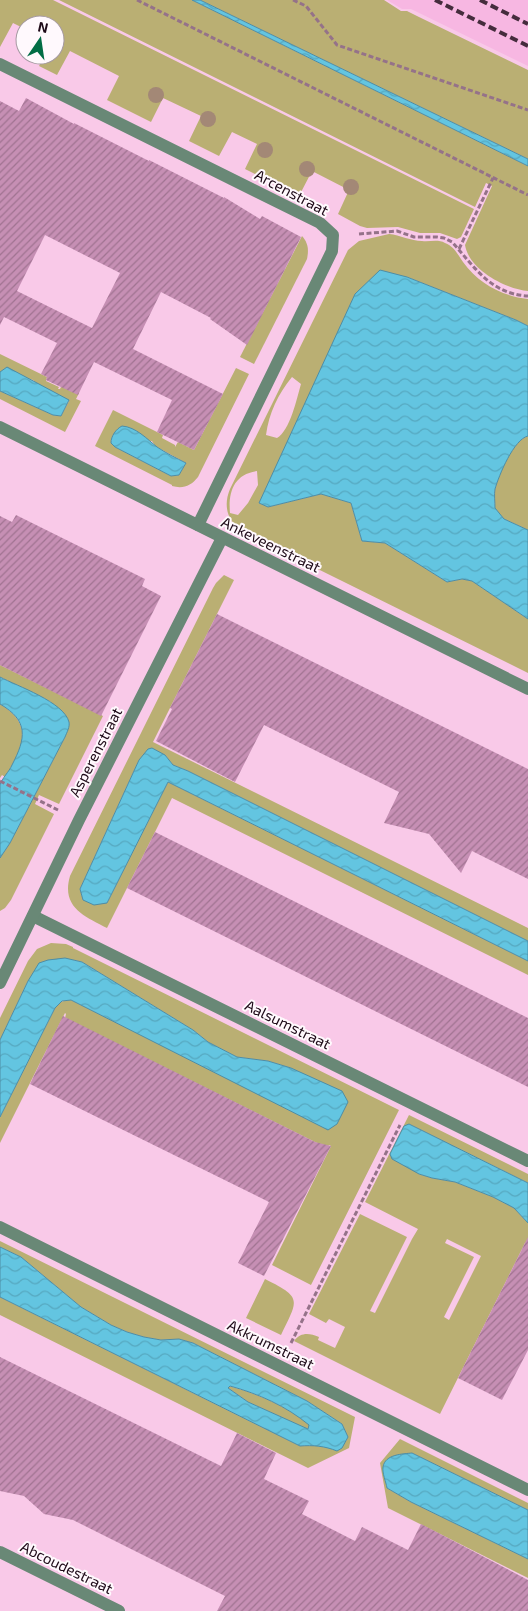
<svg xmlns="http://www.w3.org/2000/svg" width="528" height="1611" viewBox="0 0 528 1611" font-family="'Exo 2',sans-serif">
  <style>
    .built { fill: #f7b7e2 }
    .green { fill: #baaf73; fill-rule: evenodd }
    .water { fill: url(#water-waves); stroke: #4e8da5; fill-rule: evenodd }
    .building { fill: url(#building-hatch); fill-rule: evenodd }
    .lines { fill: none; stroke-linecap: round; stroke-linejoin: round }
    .path { stroke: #957289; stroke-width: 3; stroke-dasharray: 5 2.5; stroke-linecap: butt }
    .minor { stroke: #698876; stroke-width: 12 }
    .rail { stroke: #452c3d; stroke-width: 4; stroke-dasharray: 8 4; stroke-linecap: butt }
    .tree { fill: #a38876 }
    .labels { text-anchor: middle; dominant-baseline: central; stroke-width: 4; stroke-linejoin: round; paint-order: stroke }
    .street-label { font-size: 15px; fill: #1e0a18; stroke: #fff9fd }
  </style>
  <defs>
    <pattern id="water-waves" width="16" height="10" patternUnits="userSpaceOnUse" patternTransform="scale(1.25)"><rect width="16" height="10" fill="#63c5e1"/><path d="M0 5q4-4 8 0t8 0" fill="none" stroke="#56a8c0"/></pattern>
    <pattern id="building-hatch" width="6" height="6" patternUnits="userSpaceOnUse" patternTransform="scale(1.25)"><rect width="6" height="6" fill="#c68fb4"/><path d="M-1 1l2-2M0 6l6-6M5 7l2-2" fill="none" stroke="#a07391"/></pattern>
  </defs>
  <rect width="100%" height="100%" fill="#f9c9e8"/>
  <polygon class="built" points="387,0 528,0 528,66 411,9 402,9"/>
  <g class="green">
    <polygon points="0,0 53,0 474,209 461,237 457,239 440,233 420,233 398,227 367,228 360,226 338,214 349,190 312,171 299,196 245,169 257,144 232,132 219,156 189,141 201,116 163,98 151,122 107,100 119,76 70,51 57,75 39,66 45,55 55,55 55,25 25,25 25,29 13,23 0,47"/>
    <path d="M59,0H192L528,166V291C506,289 469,270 465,245L492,186L486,183L475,207Z"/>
    <polygon points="200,0 384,0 401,11 407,11 419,17 528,70 528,159"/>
    <path d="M389,234C400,235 411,241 422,241C430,242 438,239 445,243C454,246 458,255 463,262C479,284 502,296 528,299V326L516,320L407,277L259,503L268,507L321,494L351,503L362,541L385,543L447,582L462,579L472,581L528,619V673L243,532C227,521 223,506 230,489L348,250L359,241ZM292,377L301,384C297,398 290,431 277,438L266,435C269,413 278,394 292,377ZM257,471L258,485L248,503L238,515L230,513C228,492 234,474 257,471Z"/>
    <path d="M302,236C308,243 309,249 307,259L254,364L240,357Z"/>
    <polygon points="0,354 47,377 46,381 59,387 58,389 60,389 62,385 79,393 76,399 81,401 65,432 0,399 0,391 53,415 61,416 69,401 38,385 33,380 0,372"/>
    <path d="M236,368L249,374L198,477C191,486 183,489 172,486V485L95,446L113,410L163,435L162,438L175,445V447L178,442L194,450ZM111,439L152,441L155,446L186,463L179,475L171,476L115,447L111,443Z"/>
    <path d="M528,436V530L504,519L495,509C495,502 494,495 495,489C498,475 514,439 528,436Z"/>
    <path d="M224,575L234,580L153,742L522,925L528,928V941L188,771L173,765L165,755L139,760L80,889L83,900L107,903L168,782L528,961V975L172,798L107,928C84,916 61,907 70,876L213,588L216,583Z"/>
    <polygon points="0,665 103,716 59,804 39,795 35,804 54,814 11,900 5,908 0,911 0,858 10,843 65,737 51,702 0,677"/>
    <path d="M0,704C35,725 23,749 5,777L2,775L0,778Z"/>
    <path d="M51,943L66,944L73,947V948L399,1110L311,1285L272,1265L331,1146L329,1145L327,1148L65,1018L66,1014L65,1013L0,1143V1117L55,1008C59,1002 64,1000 71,1000L328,1129L291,1068L268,1061L237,1057L208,1042L193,1030L82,962L74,960L28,981L0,1040V1018L28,961L37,949Z"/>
    <path d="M409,1115L528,1174V1183L409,1124L419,1174L432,1178L455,1182L493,1197L514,1208L528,1223V1248L527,1244L525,1243L440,1414L294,1341C301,1332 309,1333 319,1337L318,1340L335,1348L345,1327L329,1319L326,1323L309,1314L360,1214L407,1237L370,1311L375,1313L412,1239L418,1229L365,1202ZM447,1239L481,1256L449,1320L444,1317L474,1257L445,1243Z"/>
    <path d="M0,1241L355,1417L349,1448L308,1468L0,1315V1297L300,1446C313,1445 325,1446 337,1450L346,1441L348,1437L342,1424L307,1401L193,1343L179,1339L161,1340L144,1337L127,1332L111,1325L81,1307L21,1257L0,1247Z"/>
    <path d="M265,1279C303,1298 298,1299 281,1335L246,1318Z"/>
    <path d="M229,1386C258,1394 286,1406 310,1425L307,1429L248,1402L228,1388Z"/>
    <polygon points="400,1439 528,1503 528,1510 412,1453 386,1461 383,1466 387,1488 411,1502 528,1559 528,1578 388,1508 380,1463"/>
  </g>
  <g class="water">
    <polygon points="192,0 200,0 528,159 528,166"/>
    <path d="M380,270L407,277L516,320L528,326V436C514,439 499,475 495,489C494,494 495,502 495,508L504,519L528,530V619L472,581L462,579L447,582L385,543L362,541L351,503L321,494L268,507L259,503L355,294Z"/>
    <polygon points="7,367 69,400 61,416 53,415 0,391 0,372"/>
    <path d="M122,426C136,427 147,439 157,447C166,453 176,458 186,463L179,475L171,476L115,447L111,443C111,436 116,429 122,426Z"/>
    <path d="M0,677C17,686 64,702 69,722C70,727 67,732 65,737L10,843L0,858C0,840 0,822 0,804C0,798 0,791 0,785C2,778 9,772 12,765C26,738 29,721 0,704Z"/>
    <polygon points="152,748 165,755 173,765 188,771 528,941 528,961 168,782 107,903 94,905 83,900 80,889 139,760 148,749"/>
    <polygon points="65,958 82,962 193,1030 208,1042 237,1057 268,1061 291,1068 342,1091 348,1102 337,1124 328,1130 71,1000 62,1001 55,1008 0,1117 0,1040 28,981 39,963 48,960"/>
    <polygon points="409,1124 528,1183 528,1223 514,1208 493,1197 455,1182 432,1178 419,1174 392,1159 390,1154 404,1126"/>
    <path d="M0,1247L21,1257L81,1307L111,1325L127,1332L144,1337L161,1340L179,1339L193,1343L307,1401L342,1424L348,1437L342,1448L337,1451C325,1446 313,1445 300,1446L0,1297ZM230,1386C259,1394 286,1406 309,1425L308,1429L248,1402L228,1388Z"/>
    <path d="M412,1453L528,1510V1559L411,1502L387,1488C386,1482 382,1473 383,1467C385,1454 403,1454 412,1453Z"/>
  </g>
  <g class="building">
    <path d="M26,98L74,124V123L149,161V160L224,198V197L260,219L262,216L301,237L247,345L210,319L211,318L161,292L133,349L223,394L194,450L157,432L172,400L94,362L78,395L46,380L47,377L41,374L57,343L4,317L0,325V101L19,111ZM45,235L120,273L92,328L17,291Z"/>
    <polygon points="16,515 145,579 142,586 161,596 101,716 0,665 0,516 12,522"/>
    <polygon points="217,614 528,769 528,879 472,851 461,873 429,834 384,823 399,792 264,725 235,782 156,741 172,709 170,708"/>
    <polygon points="155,832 528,1018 528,1087 127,888"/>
    <polygon points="63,1016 315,1142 331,1146 264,1276 238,1263 269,1202 30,1084"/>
    <polygon points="528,1237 528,1350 502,1400 458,1378"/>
    <polygon points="0,1357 221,1466 237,1433 276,1453 264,1479 309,1501 302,1514 355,1541 362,1527 408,1550 421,1524 528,1580 528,1611 217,1611 225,1596 73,1520 44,1514 24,1496 0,1491"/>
  </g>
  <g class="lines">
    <g class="path">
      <polyline points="137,0 528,195"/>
      <polyline points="293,0 306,6 337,45 528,110"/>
      <path d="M359,234L397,231L414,237H437L444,238L452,242C474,266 490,294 528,296"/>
      <polyline points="459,249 493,178"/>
      <polyline points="0,781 58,810"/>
      <polyline points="291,1343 400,1125"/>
    </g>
    <g class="minor">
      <polyline points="0,64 320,223 333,235 332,251 198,525"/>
      <polyline points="0,427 528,689"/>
      <polyline points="33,916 528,1161"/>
      <polyline points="0,983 79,820 222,538"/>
      <polyline points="0,1227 528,1490"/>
      <polyline points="0,1552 119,1611"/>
    </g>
    <g class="rail">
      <polyline points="435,0 528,46"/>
      <polyline points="480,0 528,24"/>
    </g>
  </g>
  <g class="tree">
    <circle cx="156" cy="95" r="8"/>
    <circle cx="208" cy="119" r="8"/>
    <circle cx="265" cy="150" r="8"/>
    <circle cx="307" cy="169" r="8"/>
    <circle cx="351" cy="187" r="8"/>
  </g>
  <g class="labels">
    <g class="street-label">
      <text transform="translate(292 192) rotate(28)">Arcenstraat</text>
      <text transform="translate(271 544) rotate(26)">Ankeveenstraat</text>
      <text transform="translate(95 752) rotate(-63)">Asperenstraat</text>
      <text transform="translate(288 1024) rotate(26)">Aalsumstraat</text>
      <text transform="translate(271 1344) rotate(26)">Akkrumstraat</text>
      <text transform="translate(67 1567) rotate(26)">Abcoudestraat</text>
    </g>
  </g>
  <g transform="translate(40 40) rotate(13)"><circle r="24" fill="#fff9fd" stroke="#a599a1"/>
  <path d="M0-4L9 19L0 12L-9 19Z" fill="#026d45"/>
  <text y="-8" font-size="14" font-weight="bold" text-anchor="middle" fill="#1e0a18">N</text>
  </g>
</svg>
